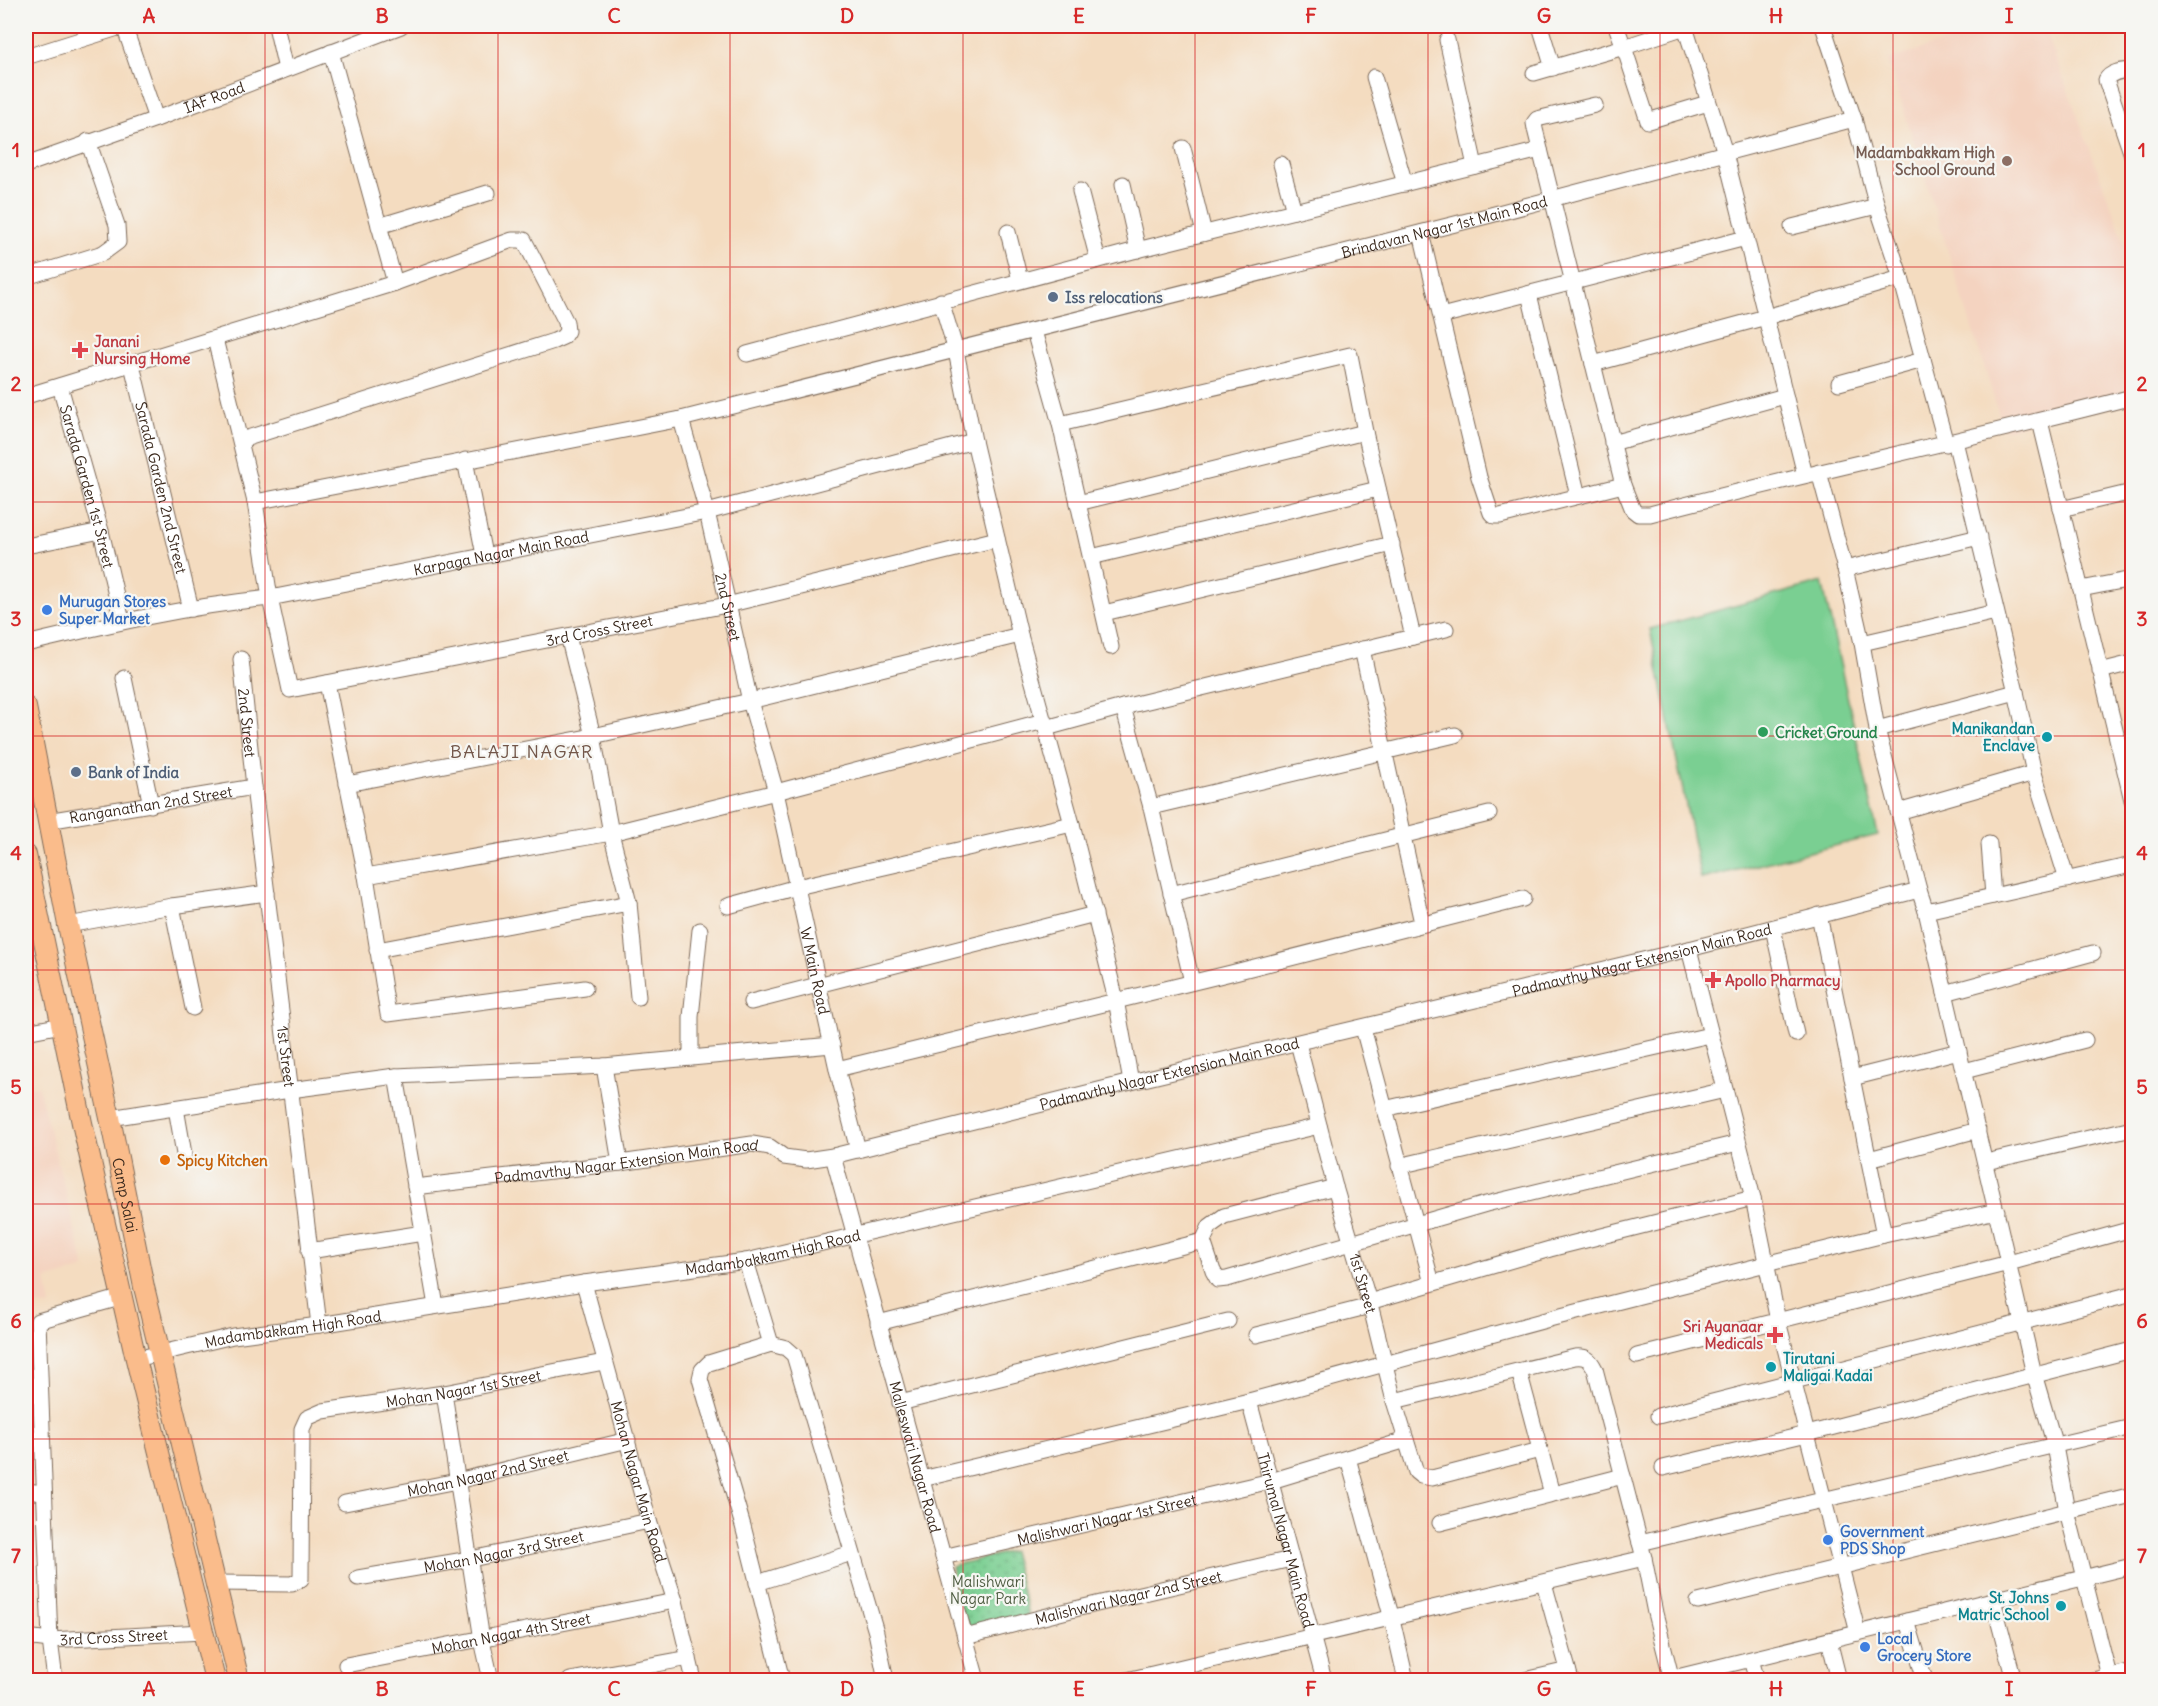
<svg xmlns="http://www.w3.org/2000/svg" width="2158" height="1706" viewBox="0 0 2158 1706" font-family="Delius,sans-serif">
  <style>
    .built { fill: #f4d3c0 }
    .grass { fill: #7acf92; stroke: #5a7c58; stroke-width: 1.5 }
    .park { fill: url(#park-dots); stroke: #5a7c58; stroke-width: 1.5 }
    .lines { fill: none; stroke-linecap: round; stroke-linejoin: round }
    .minor-casing { stroke: #7c6857; stroke-width: 17 }
    .major-casing { stroke: #7c6857; stroke-width: 22 }
    .minor { stroke: #fff; stroke-width: 15 }
    .major { stroke: #fabc8b; stroke-width: 20 }
    .grid { fill: none; stroke: #d62828; stroke-width: 1.5; stroke-opacity: 0.55 }
    .education-dot { fill: #8d6e63; stroke: #f6f6f2; stroke-width: 2 }
    .service-dot { fill: #5c6f8a; stroke: #f6f6f2; stroke-width: 2 }
    .health-dot { fill: #e0444e; stroke: #f6f6f2; stroke-width: 2 }
    .shop-dot { fill: #3f7fe0; stroke: #f6f6f2; stroke-width: 2 }
    .leisure-dot { fill: #2e9e5b; stroke: #f6f6f2; stroke-width: 2 }
    .culture-dot { fill: #0f9aa8; stroke: #f6f6f2; stroke-width: 2 }
    .food-dot { fill: #e8710a; stroke: #f6f6f2; stroke-width: 2 }
    .labels { text-anchor: middle; dominant-baseline: central; stroke-width: 4.5; stroke-linejoin: round; paint-order: stroke }
    .street-label { font-size: 15px; fill: #3b2a1e; stroke: #f6f6f2 }
    .education-label { font-size: 15px; font-weight: bold; fill: #785e54; stroke: #f6f6f2; text-anchor: end }
    .service-label { font-size: 15px; font-weight: bold; fill: #4e5e75; stroke: #f6f6f2; text-anchor: start }
    .health-label { font-size: 15px; font-weight: bold; fill: #be3a42; stroke: #f6f6f2; text-anchor: start }
    .shop-label { font-size: 15px; font-weight: bold; fill: #366cbe; stroke: #f6f6f2; text-anchor: start }
    .culture-label { font-size: 15px; font-weight: bold; fill: #0d838f; stroke: #f6f6f2; text-anchor: end }
    .leisure-label { font-size: 15px; font-weight: bold; fill: #27864d; stroke: #f6f6f2; text-anchor: start }
    .food-label { font-size: 15px; font-weight: bold; fill: #c56008; stroke: #f6f6f2; text-anchor: start }
    .park-label { font-size: 15px; fill: #4e5c41; stroke: #f6f6f2 }
    .quarter-label { font-size: 18px; letter-spacing: 1.5px; fill: #73574a; stroke: #f6f6f2 }
    .neatline { fill: none; stroke: #d62828; stroke-width: 2 }
    .grid-label { font-size: 20px; text-anchor: middle; font-weight: bold; fill: #d62828 }
  </style>
  <defs>
    <pattern id="park-dots" width="8" height="8" patternUnits="userSpaceOnUse" patternTransform="scale(1.5)"><rect width="8" height="8" fill="#7acf92"/><path d="M2 2h.1M6 6h.1" fill="none" stroke="#65a877" stroke-width="1.8" stroke-linecap="round"/></pattern>
  </defs>
  <rect width="100%" height="100%" fill="#f6f6f2"/>
  <filter id="ink" filterUnits="userSpaceOnUse"><feTurbulence type="fractalNoise" baseFrequency=".0167" numOctaves="2"/><feDisplacementMap in="SourceGraphic" scale="12" xChannelSelector="R" yChannelSelector="G"/><feConvolveMatrix kernelMatrix="1 2 1 2 8 2 1 2 1" color-interpolation-filters="sRGB"/></filter>
  <filter id="wash" filterUnits="userSpaceOnUse"><feTurbulence type="fractalNoise" baseFrequency=".008" numOctaves="4" result="noise"/><feDisplacementMap in="SourceGraphic" scale="24" xChannelSelector="R" yChannelSelector="G"/><feGaussianBlur stdDeviation="1.35" result="paint"/><feColorMatrix in="noise" values="0 0 0 0 0 0 0 0 0 0 0 0 0 0 0 0 0 1.4 0 .05"/><feComposite in="paint" operator="in"/></filter>
  <g filter="url(#wash)">
    <rect width="100%" height="100%" fill="#f4dcc0"/>
    <g class="built">
      <polygon points="1993,26 2044,26 2132,262 2132,397 2004,430 1888,60"/>
      <polygon points="38,1086 85,1268 46,1280 51,1306 26,1304 26,1087"/>
    </g>
    <polygon class="grass" points="1822,582 1878,835 1701,879 1650,629"/>
    <polygon class="park" points="1012,1551 1028,1615 964,1632 951,1566"/>
  </g>
  <g filter="url(#ink)">
    <g class="lines">
      <defs>
        <g id="minor">
          <polyline points="124,26 156,119"/>
          <polyline points="276,26 286,69"/>
          <polyline points="1540,26 1553,68"/>
          <polyline points="1823,26 1854,119 1877,206 1901,278 1946,444"/>
          <polyline points="1447,40 1475,166"/>
          <polyline points="331,52 395,283"/>
          <polyline points="26,57 124,26"/>
          <path d="M2132,70C2123,71 2111,71 2106,80L2132,155"/>
          <polyline points="1534,73 1624,47 1616,26"/>
          <polyline points="1374,77 1405,184"/>
          <polyline points="1708,103 1648,121 1624,47 1685,27 1725,153 1805,475"/>
          <path d="M1595,105L1537,119L1534,123L1535,129L1623,485L1633,510L1638,514H1650C1810,472 1972,439 2132,397"/>
          <polyline points="1183,148 1204,233"/>
          <polyline points="1281,164 1294,211"/>
          <path id="s1" d="M26,165L156,119L401,26"/>
          <polyline points="1123,184 1138,250"/>
          <polyline points="1080,191 1098,260"/>
          <polyline points="379,226 488,193"/>
          <polyline points="1792,227 1877,206"/>
          <polyline points="1008,232 1020,280"/>
          <polyline points="1421,233 1479,477 1491,513 1494,516 1500,516 1623,485"/>
          <polyline points="26,277 103,253 118,242 117,225 88,141"/>
          <polyline points="1529,294 1578,496"/>
          <polyline points="941,301 956,351 974,441 1020,635 1072,824 1116,1000 1131,1082"/>
          <polyline points="1441,316 1746,238"/>
          <polyline points="1034,331 1060,424 1111,647"/>
          <path id="s2" d="M215,339L255,502L270,598L290,690L727,605L997,539"/>
          <polyline points="747,354 1133,251 1540,150"/>
          <polyline points="1593,364 1766,317 1901,278"/>
          <path id="s3" d="M132,365L191,609"/>
          <polyline points="1839,383 1923,360"/>
          <path id="s4" d="M60,386L101,531L122,621"/>
          <polyline points="26,396 395,283 512,240 524,240 566,322 567,331 563,337 554,341 241,440"/>
          <path id="s5" d="M681,419L707,512L750,701L776,792L837,1069L858,1150"/>
          <polyline points="2040,421 2132,800"/>
          <polyline points="1060,424 1350,355 1365,432 1413,637"/>
          <polyline points="1612,443 1785,396"/>
          <polyline points="465,460 484,555"/>
          <polyline points="1819,472 1845,569 1862,643 1877,729 1919,890 1926,911 2034,1374 2055,1446 2067,1511 2109,1676"/>
          <path id="s6" d="M255,502L681,419L1487,216L1854,119"/>
          <polyline points="1078,503 1365,432"/>
          <polyline points="2061,509 2132,492"/>
          <polyline points="26,546 101,531"/>
          <polyline points="1091,557 1378,489"/>
          <polyline points="1845,569 1979,537"/>
          <polyline points="2081,589 2132,579"/>
          <polyline points="1104,613 1392,544"/>
          <polyline points="568,636 593,736 611,833 629,903"/>
          <polyline points="1862,643 1996,612"/>
          <path id="s7" d="M26,644C106,625 187,606 270,598L707,512L974,441"/>
          <polyline points="1362,649 1422,923"/>
          <path id="s8" d="M241,659L254,787L319,1325"/>
          <polyline points="2100,671 2132,663"/>
          <polyline points="124,678 151,805"/>
          <polyline points="327,683 366,876 388,1014 585,988"/>
          <polyline points="2016,692 2034,773 2067,880"/>
          <polyline points="1123,707 1151,807 1192,982"/>
          <polyline points="1046,728 1123,707 1446,629"/>
          <polyline points="1877,729 2016,692 1955,441"/>
          <polyline points="347,784 593,736 750,701 1020,635"/>
          <polyline points="1151,807 1455,735"/>
          <polyline points="1898,812 2034,773"/>
          <path id="s9" d="M47,821L254,787"/>
          <polyline points="1989,844 1993,896"/>
          <polyline points="366,876 611,833 776,792 1044,721"/>
          <polyline points="1171,894 1489,814"/>
          <polyline points="172,906 193,1008"/>
          <polyline points="728,906 797,887 1072,824"/>
          <polyline points="1926,911 2132,865"/>
          <polyline points="1819,915 1884,1235"/>
          <polyline points="68,925 172,906 267,893"/>
          <polyline points="1773,928 1796,1034"/>
          <polyline points="26,933 41,929"/>
          <polyline points="1689,949 1753,1198 1778,1321 1858,1633"/>
          <polyline points="377,950 629,903 638,997"/>
          <polyline points="1945,993 2093,953"/>
          <polyline points="751,1002 1095,914"/>
          <polyline points="1363,1028 1432,1283"/>
          <polyline points="26,1032 62,1025"/>
          <path id="s10" d="M1298,1043L1335,1187L1372,1312L1394,1401L1416,1472L1421,1476L1432,1478L1540,1450"/>
          <polyline points="691,1058 691,1017 700,930"/>
          <polyline points="604,1066 620,1163"/>
          <polyline points="837,1069 1231,973 1523,899"/>
          <polyline points="1964,1071 2085,1040"/>
          <polyline points="396,1076 604,1066 832,1045"/>
          <polyline points="1852,1078 1959,1051"/>
          <polyline points="176,1108 184,1154"/>
          <polyline points="1384,1109 1710,1035"/>
          <polyline points="110,1118 290,1090 396,1076 436,1306"/>
          <path id="s11" d="M833,1156L977,1680"/>
          <polyline points="1869,1159 1978,1130"/>
          <polyline points="1986,1162 2132,1128"/>
          <polyline points="1399,1166 1725,1090"/>
          <path id="s12" d="M415,1187L620,1163L752,1144L770,1147L784,1157L806,1160L833,1156L1131,1082L1689,949L1919,890"/>
          <polyline points="1203,1241 1210,1226 1224,1216 1335,1187"/>
          <polyline points="309,1251 423,1233"/>
          <polyline points="746,1261 771,1344 709,1363 702,1370 700,1379 743,1526 782,1680"/>
          <path id="s13" d="M584,1283L649,1521L675,1601L694,1680"/>
          <polyline points="1369,1302 1550,1249 1753,1198"/>
          <polyline points="878,1323 1203,1241 1213,1271 1218,1280 1227,1279 1486,1204 1738,1143"/>
          <polyline points="1256,1335 1370,1306"/>
          <polyline points="771,1344 786,1348 794,1355 876,1632 886,1680"/>
          <polyline points="1637,1356 2009,1263 2132,1229"/>
          <path id="s14" d="M136,1359L233,1336L319,1325L584,1283L746,1261L1319,1126"/>
          <polyline points="1519,1371 1552,1494"/>
          <polyline points="444,1393 482,1640 491,1680"/>
          <path id="s15" d="M1249,1401L1324,1680"/>
          <path d="M1394,1401L1575,1357C1586,1356 1590,1359 1595,1369L1644,1558L1655,1613L1672,1680"/>
          <polyline points="900,1403 1228,1321"/>
          <polyline points="1658,1416 2132,1294"/>
          <polyline points="26,1437 42,1440"/>
          <polyline points="1348,1458 1392,1619 1406,1680"/>
          <polyline points="1663,1468 1807,1434 2132,1350"/>
          <polyline points="922,1479 1249,1401 1553,1318 1766,1264 1884,1235 1997,1211"/>
          <polyline points="26,1491 44,1493"/>
          <path id="s16" d="M345,1503L457,1481L628,1440"/>
          <polyline points="1440,1523 1623,1476"/>
          <polyline points="1640,1543 2132,1427"/>
          <path id="s17" d="M943,1557L1271,1481L1406,1440"/>
          <path id="s18" d="M358,1578L476,1558L649,1521"/>
          <path id="s19" d="M216,1583L292,1584L301,1579L302,1429L307,1418L323,1411L444,1393L604,1362"/>
          <polyline points="757,1583 852,1553"/>
          <polyline points="1544,1583 1571,1680"/>
          <polyline points="1993,1600 2014,1680"/>
          <polyline points="1698,1602 2132,1495"/>
          <polyline points="1907,1621 1925,1680"/>
          <path id="s20" d="M26,1637L50,1640L203,1632"/>
          <path id="s21" d="M965,1637L1075,1609L1291,1559"/>
          <polyline points="1829,1640 1839,1680"/>
          <polyline points="1751,1660 1757,1680"/>
          <path id="s22" d="M346,1665L675,1601"/>
          <polyline points="55,1680 50,1640 38,1321 123,1297"/>
          <polyline points="570,1680 689,1658"/>
          <polyline points="1127,1680 1644,1558"/>
          <polyline points="1525,1680 1568,1670"/>
          <polyline points="1665,1680 2132,1566"/>
          <polyline points="2093,1680 2132,1671"/>
        </g>
        <g id="major">
          <path id="s23" d="M26,707L68,925L110,1118L144,1287L239,1680"/>
          <polyline points="26,855 82,1123 136,1359 215,1680"/>
        </g>
      </defs>
      <use href="#minor" class="minor-casing"/>
      <use href="#major" class="major-casing"/>
      <use href="#minor" class="minor"/>
      <use href="#major" class="major"/>
    </g>
  </g>
  <path class="grid" d="M265,26V1680M498,26V1680M730,26V1680M963,26V1680M1195,26V1680M1428,26V1680M1660,26V1680M1893,26V1680M26,267H2132M26,502H2132M26,736H2132M26,970H2132M26,1204H2132M26,1439H2132"/>
  <circle class="education-dot" cx="2007" cy="161" r="6"/>
  <g class="service-dot">
    <circle cx="1053" cy="297" r="6"/>
    <circle cx="76" cy="772" r="6"/>
  </g>
  <g class="health-dot">
    <path d="M77 341h6v6h6v6h-6v6h-6v-6h-6v-6h6z"/>
    <path d="M1710 971h6v6h6v6h-6v6h-6v-6h-6v-6h6z"/>
    <path d="M1772 1326h6v6h6v6h-6v6h-6v-6h-6v-6h6z"/>
  </g>
  <g class="shop-dot">
    <circle cx="47" cy="610" r="6"/>
    <circle cx="1828" cy="1540" r="6"/>
    <circle cx="1865" cy="1647" r="6"/>
  </g>
  <circle class="leisure-dot" cx="1763" cy="732" r="6"/>
  <g class="culture-dot">
    <circle cx="2047" cy="737" r="6"/>
    <circle cx="1771" cy="1367" r="6"/>
    <circle cx="2061" cy="1606" r="6"/>
  </g>
  <circle class="food-dot" cx="165" cy="1160" r="6"/>
  <g class="labels">
    <g class="street-label">
      <text stroke="none"><textPath href="#s1" startOffset="200">IAF Road</textPath></text>
      <text stroke="none"><textPath href="#s6" startOffset="1221">Brindavan Nagar 1st Main Road</textPath></text>
      <text stroke="none"><textPath href="#s4" startOffset="104">Sarada Garden 1st Street</textPath></text>
      <text stroke="none"><textPath href="#s3" startOffset="126">Sarada Garden 2nd Street</textPath></text>
      <text stroke="none"><textPath href="#s7" startOffset="484">Karpaga Nagar Main Road</textPath></text>
      <text stroke="none"><textPath href="#s5" startOffset="194">2nd Street</textPath></text>
      <text stroke="none"><textPath href="#s2" startOffset="674">3rd Cross Street</textPath></text>
      <text stroke="none"><textPath href="#s8" startOffset="64">2nd Street</textPath></text>
      <text stroke="none"><textPath href="#s9" startOffset="105">Ranganathan 2nd Street</textPath></text>
      <text stroke="none"><textPath href="#s12" startOffset="1257">Padmavthy Nagar Extension Main Road</textPath></text>
      <text stroke="none"><textPath href="#s5" startOffset="568">W Main Road</textPath></text>
      <text stroke="none"><textPath href="#s8" startOffset="400">1st Street</textPath></text>
      <text stroke="none"><textPath href="#s12" startOffset="771">Padmavthy Nagar Extension Main Road</textPath></text>
      <text stroke="none"><textPath href="#s12" startOffset="213">Padmavthy Nagar Extension Main Road</textPath></text>
      <text stroke="none"><textPath href="#s23" startOffset="498">Camp Salai</textPath></text>
      <text stroke="none"><textPath href="#s14" startOffset="646">Madambakkam High Road</textPath></text>
      <text stroke="none"><textPath href="#s10" startOffset="249">1st Street</textPath></text>
      <text stroke="none"><textPath href="#s14" startOffset="160">Madambakkam High Road</textPath></text>
      <text stroke="none"><textPath href="#s19" startOffset="408">Mohan Nagar 1st Street</textPath></text>
      <text stroke="none"><textPath href="#s11" startOffset="312">Malleswari Nagar Road</textPath></text>
      <text stroke="none"><textPath href="#s16" startOffset="146">Mohan Nagar 2nd Street</textPath></text>
      <text stroke="none"><textPath href="#s13" startOffset="206">Mohan Nagar Main Road</textPath></text>
      <text stroke="none"><textPath href="#s17" startOffset="168">Malishwari Nagar 1st Street</textPath></text>
      <text stroke="none"><textPath href="#s15" startOffset="144">Thirumal Nagar Main Road</textPath></text>
      <text stroke="none"><textPath href="#s18" startOffset="148">Mohan Nagar 3rd Street</textPath></text>
      <text stroke="none"><textPath href="#s21" startOffset="168">Malishwari Nagar 2nd Street</textPath></text>
      <text stroke="none"><textPath href="#s22" startOffset="168">Mohan Nagar 4th Street</textPath></text>
      <text stroke="none"><textPath href="#s20" startOffset="88">3rd Cross Street</textPath></text>
    </g>
    <g class="education-label">
      <text x="1995" y="152">Madambakkam High<tspan x="1995" dy="17">School Ground</tspan></text>
    </g>
    <g class="service-label">
      <text x="1065" y="297">Iss relocations</text>
      <text x="88" y="772">Bank of India</text>
    </g>
    <g class="health-label">
      <text x="94" y="341">Janani<tspan x="94" dy="17">Nursing Home</tspan></text>
      <text x="1725" y="980">Apollo Pharmacy</text>
      <text x="1763" y="1326" text-anchor="end">Sri Ayanaar<tspan x="1763" dy="17">Medicals</tspan></text>
    </g>
    <g class="shop-label">
      <text x="59" y="601">Murugan Stores<tspan x="59" dy="17">Super Market</tspan></text>
      <text x="1840" y="1531">Government<tspan x="1840" dy="17">PDS Shop</tspan></text>
      <text x="1877" y="1638">Local<tspan x="1877" dy="17">Grocery Store</tspan></text>
    </g>
    <g class="culture-label">
      <text x="2035" y="728">Manikandan<tspan x="2035" dy="17">Enclave</tspan></text>
      <text x="1783" y="1358" text-anchor="start">Tirutani<tspan x="1783" dy="17">Maligai Kadai</tspan></text>
      <text x="2049" y="1597">St. Johns<tspan x="2049" dy="17">Matric School</tspan></text>
    </g>
    <g class="leisure-label">
      <text x="1775" y="732">Cricket Ground</text>
    </g>
    <g class="food-label">
      <text x="177" y="1160">Spicy Kitchen</text>
    </g>
    <g class="park-label">
      <text x="988" y="1581">Malishwari<tspan x="988" dy="17">Nagar Park</tspan></text>
    </g>
    <g class="quarter-label">
      <text x="522" y="751">BALAJI NAGAR</text>
    </g>
  </g>
  <rect width="2158" height="1706" fill="none" stroke="#f6f6f2" stroke-width="66"/>
  <rect x="33" y="33" width="2092" height="1640" class="neatline"/>
  <g class="grid-label">
    <text x="149" y="23">A</text>
    <text x="382" y="23">B</text>
    <text x="614" y="23">C</text>
    <text x="847" y="23">D</text>
    <text x="1079" y="23">E</text>
    <text x="1311" y="23">F</text>
    <text x="1544" y="23">G</text>
    <text x="1776" y="23">H</text>
    <text x="2009" y="23">I</text>
    <text x="16" y="157">1</text>
    <text x="2142" y="157">1</text>
    <text x="16" y="391">2</text>
    <text x="2142" y="391">2</text>
    <text x="16" y="626">3</text>
    <text x="2142" y="626">3</text>
    <text x="16" y="860">4</text>
    <text x="2142" y="860">4</text>
    <text x="16" y="1094">5</text>
    <text x="2142" y="1094">5</text>
    <text x="16" y="1328">6</text>
    <text x="2142" y="1328">6</text>
    <text x="16" y="1563">7</text>
    <text x="2142" y="1563">7</text>
    <text x="149" y="1696">A</text>
    <text x="382" y="1696">B</text>
    <text x="614" y="1696">C</text>
    <text x="847" y="1696">D</text>
    <text x="1079" y="1696">E</text>
    <text x="1311" y="1696">F</text>
    <text x="1544" y="1696">G</text>
    <text x="1776" y="1696">H</text>
    <text x="2009" y="1696">I</text>
  </g>
</svg>
